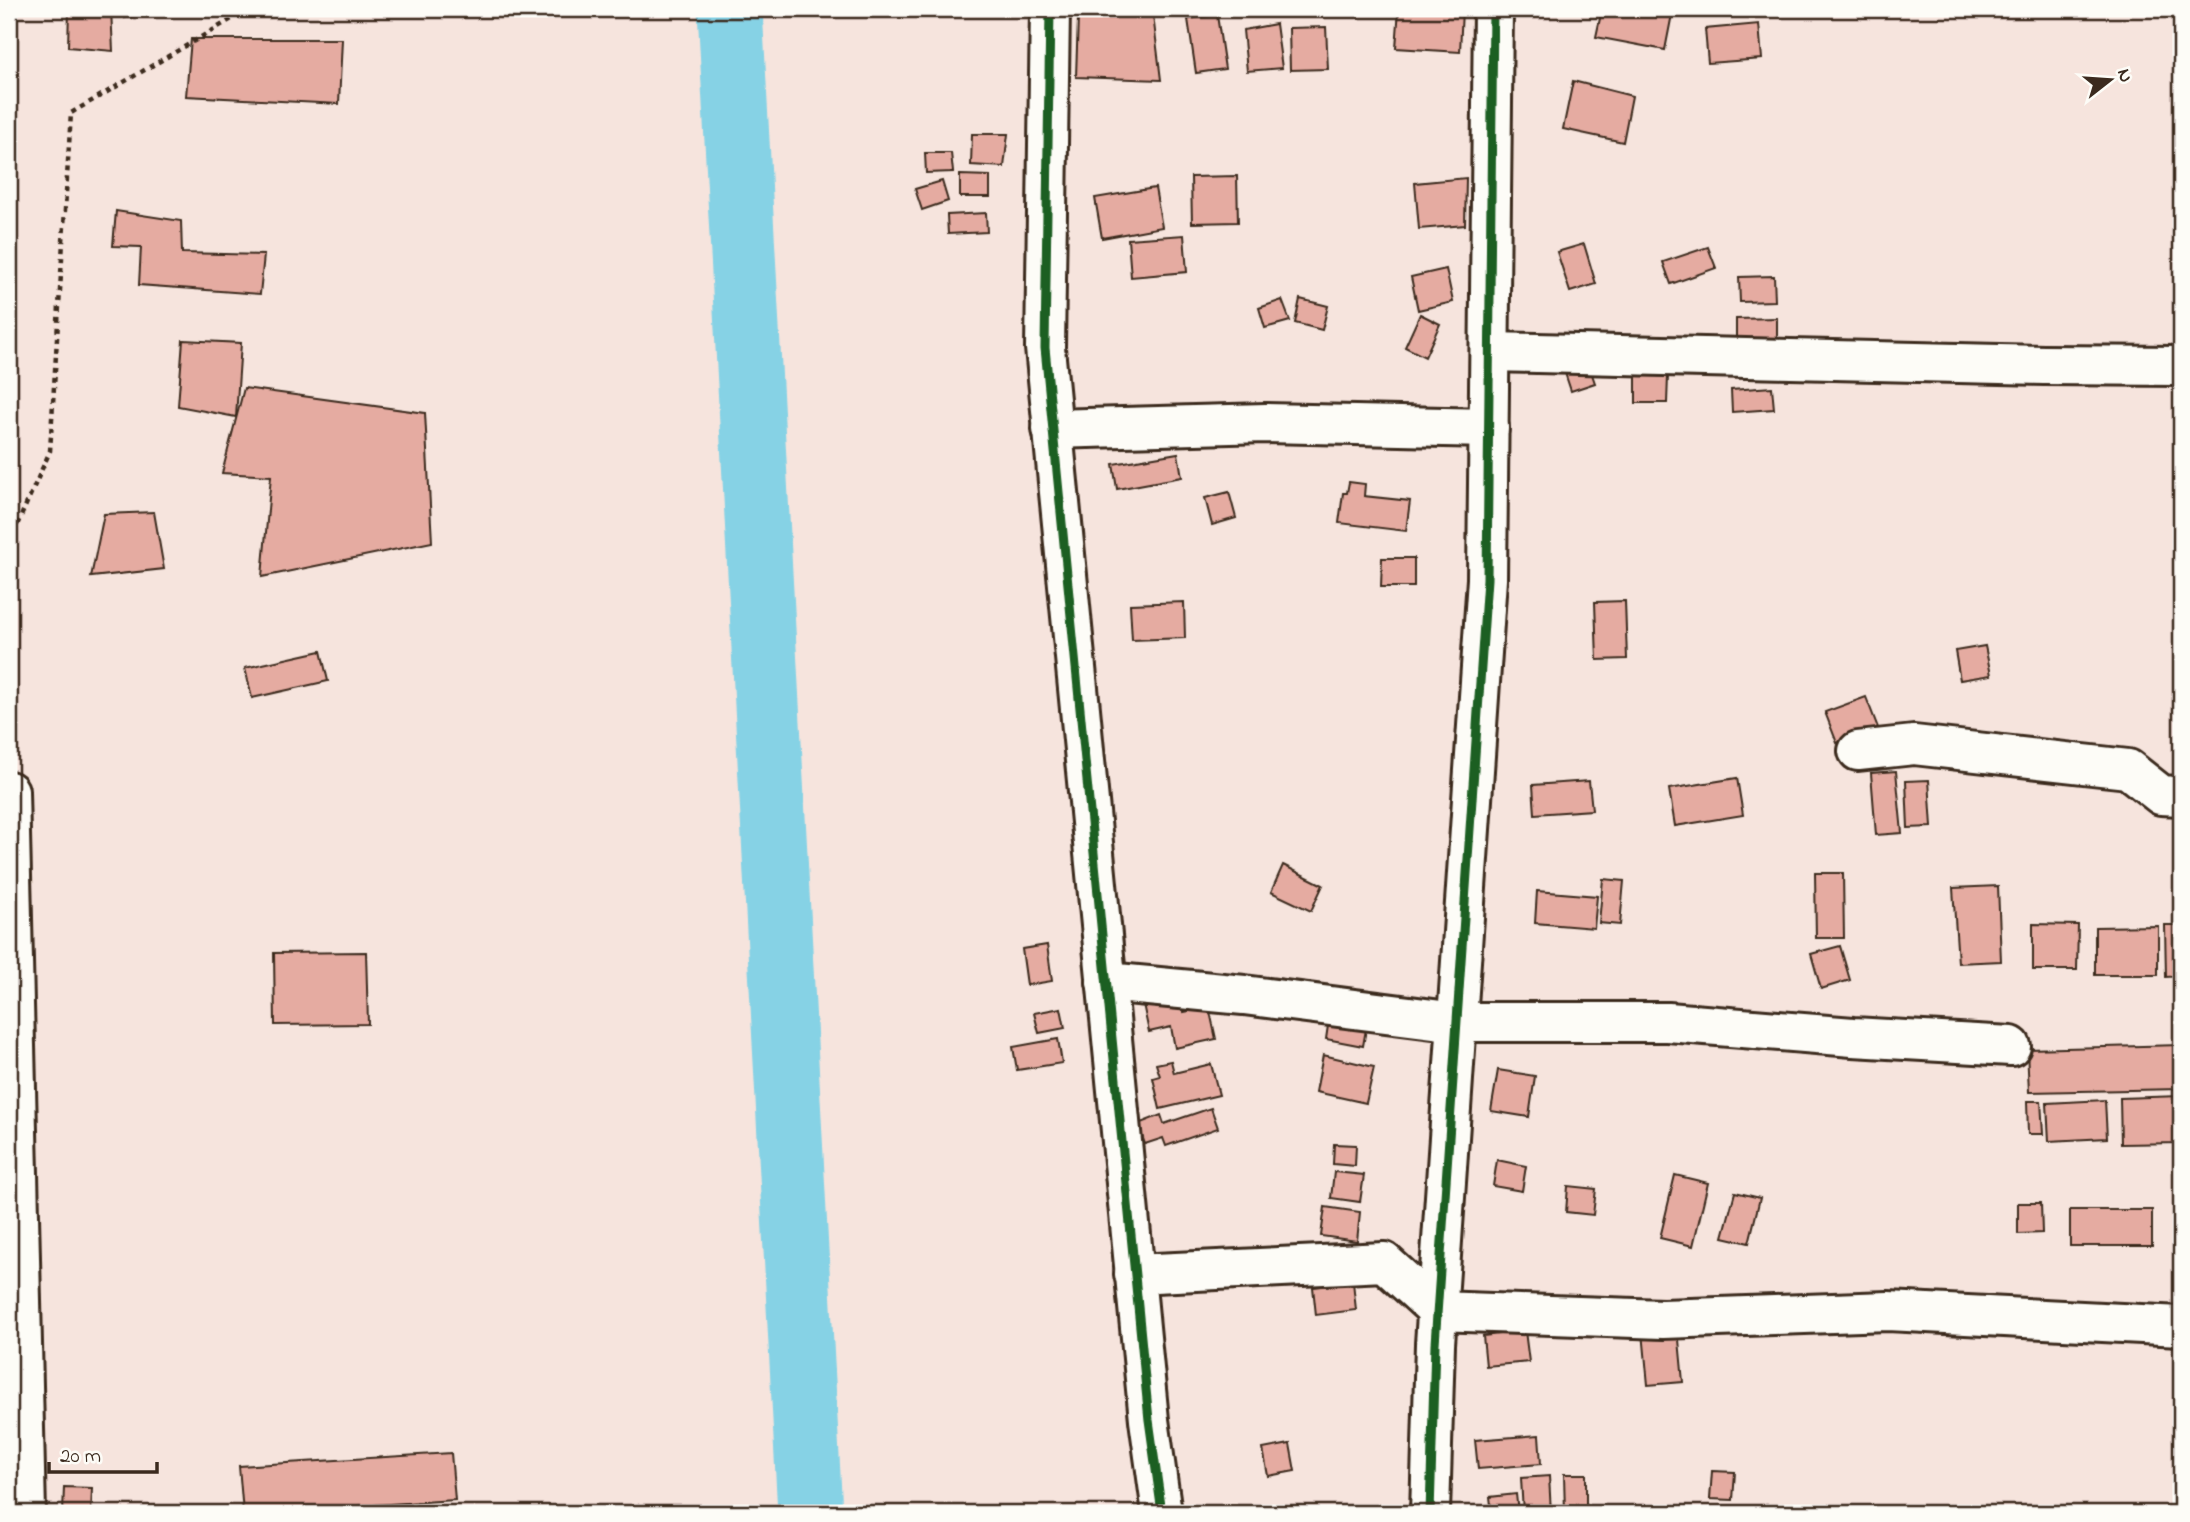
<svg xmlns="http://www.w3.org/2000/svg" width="2190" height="1522" viewBox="0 0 2190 1522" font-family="'Indie Flower',sans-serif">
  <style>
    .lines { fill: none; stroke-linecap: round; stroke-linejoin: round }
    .river { stroke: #86d2e5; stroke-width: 65 }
    .building { fill: #e5aba1; stroke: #3b2a1e; stroke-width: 2 }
    .street-casing { stroke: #3b2a1e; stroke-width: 44 }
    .path { stroke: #3b2a1e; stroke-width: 4.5; stroke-dasharray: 5 5; stroke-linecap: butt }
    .street { stroke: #fdfcf7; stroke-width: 38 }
    .cycleway-casing { stroke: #fdfcf7; stroke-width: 13 }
    .cycleway { stroke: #1b5e20; stroke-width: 9 }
  </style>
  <rect width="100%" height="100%" fill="#f6e4dd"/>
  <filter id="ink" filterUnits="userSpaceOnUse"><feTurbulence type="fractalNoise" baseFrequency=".0143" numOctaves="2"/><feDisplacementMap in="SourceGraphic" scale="14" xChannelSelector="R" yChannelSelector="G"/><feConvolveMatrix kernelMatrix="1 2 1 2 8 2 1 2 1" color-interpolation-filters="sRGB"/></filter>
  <g filter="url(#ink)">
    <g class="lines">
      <polyline class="river" points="730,9 810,1513"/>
    </g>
    <g class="building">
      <polygon points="69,9 111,9 113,51 68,47"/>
      <polygon points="124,9 179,9 125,18"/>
      <polygon points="1399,9 1462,9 1460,52 1396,48"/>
      <polygon points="1602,9 1673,9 1665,50 1596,37"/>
      <polygon points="1153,15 1161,80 1076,77 1078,17"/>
      <polygon points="1217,15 1225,69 1196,73 1188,19"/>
      <polygon points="1276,24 1282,68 1247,71 1243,30"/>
      <polygon points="1759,24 1762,59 1708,63 1705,29"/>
      <polygon points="1326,27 1328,69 1290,70 1289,28"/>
      <polygon points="191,39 342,39 339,104 186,96"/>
      <polygon points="1573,81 1632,96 1623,142 1563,129"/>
      <polygon points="972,134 1008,134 1004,167 971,165"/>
      <polygon points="925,153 951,153 953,172 926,173"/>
      <polygon points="960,175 990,176 990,197 960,197"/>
      <polygon points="1237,176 1238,222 1192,223 1191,177"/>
      <polygon points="1466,178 1465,225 1419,229 1415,183"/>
      <polygon points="942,181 948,201 922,210 915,189"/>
      <polygon points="1155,188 1162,227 1102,238 1095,198"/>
      <polygon points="116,211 181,221 182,253 264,255 260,294 139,285 141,247 113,246"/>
      <polygon points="986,213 987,232 948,234 947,215"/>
      <polygon points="1184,235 1187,272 1131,277 1128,239"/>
      <polygon points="1584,244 1596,284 1570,292 1557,252"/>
      <polygon points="1708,247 1716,268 1671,284 1663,262"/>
      <polygon points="1446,269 1453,302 1418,310 1411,277"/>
      <polygon points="1774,276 1775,301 1740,302 1739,277"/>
      <polygon points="1300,299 1328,306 1322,330 1295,323"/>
      <polygon points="1282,300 1290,321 1265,328 1259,308"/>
      <polygon points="1420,314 1440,324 1425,357 1405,347"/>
      <polygon points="1777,318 1777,343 1736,343 1736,319"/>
      <polygon points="183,340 241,343 236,417 178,406"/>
      <polygon points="1587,360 1595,383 1571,391 1563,367"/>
      <polygon points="1636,375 1668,376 1667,403 1636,403"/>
      <polygon points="1772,387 1774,409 1732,412 1731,390"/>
      <polygon points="244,388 425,413 432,542 262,577 271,476 222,473"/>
      <polygon points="1178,453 1182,477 1117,489 1113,464"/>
      <polygon points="1349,482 1365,484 1364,496 1410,501 1406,531 1339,523 1343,493 1347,493"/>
      <polygon points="1229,492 1236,518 1212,525 1205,498"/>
      <polygon points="154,512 164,569 91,577 104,514"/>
      <polygon points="1382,558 1414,558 1414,587 1381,587"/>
      <polygon points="1625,601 1627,659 1597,660 1595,602"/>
      <polygon points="1184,602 1185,638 1132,640 1130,604"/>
      <polygon points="1985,646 1991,675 1960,680 1955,651"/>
      <polygon points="321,651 328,681 252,698 245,668"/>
      <polygon points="1866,697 1878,728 1837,743 1825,712"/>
      <polygon points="1896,771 1902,833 1876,835 1871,773"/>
      <polygon points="1737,778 1743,815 1675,826 1669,789"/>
      <polygon points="1929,780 1932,827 1908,828 1906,781"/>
      <polygon points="1589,781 1592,810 1535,814 1533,785"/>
      <polygon points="1283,865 1323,885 1311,911 1271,892"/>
      <polygon points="1815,873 1843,873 1844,938 1816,938"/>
      <polygon points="1603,879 1624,881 1620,925 1599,923"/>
      <polygon points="1998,886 2001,961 1958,963 1953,888"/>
      <polygon points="1537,891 1597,896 1594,928 1535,923"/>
      <polygon points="2033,924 2078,925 2077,970 2033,970"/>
      <polygon points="2165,925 2181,925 2181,976 2166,977"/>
      <polygon points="2158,926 2158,975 2095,975 2095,927"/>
      <polygon points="1047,945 1052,981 1027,985 1022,949"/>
      <polygon points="1840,946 1850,980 1821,989 1811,954"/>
      <polygon points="366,952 368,1024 275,1025 274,953"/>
      <polygon points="1180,996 1184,1012 1209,1007 1216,1039 1175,1048 1171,1027 1149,1032 1143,1004"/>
      <polygon points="1061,1008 1065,1028 1039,1033 1034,1013"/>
      <polygon points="1330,1012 1368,1018 1363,1046 1326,1039"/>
      <polygon points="1058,1039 1062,1063 1017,1070 1013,1047"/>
      <polygon points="2181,1045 2181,1089 2029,1092 2027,1049"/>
      <polygon points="1323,1055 1374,1067 1366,1103 1316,1092"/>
      <polygon points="1171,1061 1174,1073 1211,1064 1219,1095 1160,1109 1153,1078 1160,1076 1156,1064"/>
      <polygon points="1498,1070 1535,1076 1529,1117 1491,1111"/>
      <polygon points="2181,1096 2181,1143 2121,1144 2120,1098"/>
      <polygon points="2105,1100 2107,1138 2049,1141 2047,1103"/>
      <polygon points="2027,1101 2041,1101 2043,1134 2028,1134"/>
      <polygon points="1211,1108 1218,1128 1166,1146 1163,1138 1145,1144 1138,1124 1161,1115 1164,1124"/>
      <polygon points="1334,1144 1356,1145 1355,1166 1333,1164"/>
      <polygon points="1497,1160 1526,1166 1522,1191 1493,1186"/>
      <polygon points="1334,1172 1364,1175 1360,1202 1331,1198"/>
      <polygon points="1675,1175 1708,1183 1693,1246 1660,1238"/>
      <polygon points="1568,1186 1596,1189 1593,1215 1566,1212"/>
      <polygon points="1735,1192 1760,1198 1749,1243 1723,1237"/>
      <polygon points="2018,1203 2041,1203 2042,1233 2018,1234"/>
      <polygon points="1325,1207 1360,1212 1357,1241 1321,1236"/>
      <rect x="2070" y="1210" width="82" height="36"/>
      <polygon points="1353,1282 1356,1310 1316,1315 1313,1287"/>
      <polygon points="1678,1329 1683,1382 1648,1385 1643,1332"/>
      <polygon points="1525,1331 1529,1362 1486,1366 1483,1336"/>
      <polygon points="1539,1435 1541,1464 1478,1469 1475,1440"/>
      <polygon points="1290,1444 1295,1471 1268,1476 1263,1449"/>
      <polygon points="451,1453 455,1500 243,1513 239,1466"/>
      <polygon points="1712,1471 1735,1472 1733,1500 1710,1499"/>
      <polygon points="1564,1474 1586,1474 1586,1513 1565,1513"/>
      <polygon points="1549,1476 1551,1513 1523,1513 1521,1478"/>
      <polygon points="64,1487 92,1488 91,1513 63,1513"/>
      <polygon points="1516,1494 1518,1513 1492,1513 1490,1497"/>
    </g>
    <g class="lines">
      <defs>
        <g id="street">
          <polyline points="1050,9 1045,348 1149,1420 1162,1513"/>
          <polyline points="1490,352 2044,365 2181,366"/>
          <polyline points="1052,429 1266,423 1489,428"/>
          <polyline points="1858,751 1914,745 2128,769 2161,795 2181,796"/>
          <polyline points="9,791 26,1513"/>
          <polyline points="1106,982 1244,995 1457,1022 1668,1022 1853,1037 2011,1046"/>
          <polyline points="1134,1274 1384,1262 1438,1311 1663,1319 1888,1311 2181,1326"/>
          <polyline points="1430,1513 1435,1344 1487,579 1493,9"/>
        </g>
      </defs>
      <use href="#street" class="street-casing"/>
      <polyline class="path" points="9,543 50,451 71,113 249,9"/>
      <use href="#street" class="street"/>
      <defs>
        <g id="cycleway">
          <polyline points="1050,9 1045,348 1149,1420 1162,1513"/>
          <polyline points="1430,1513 1435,1344 1487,579 1493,9"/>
        </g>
      </defs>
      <use href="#cycleway" class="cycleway-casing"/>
      <use href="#cycleway" class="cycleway"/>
    </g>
  </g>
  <rect width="2190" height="1522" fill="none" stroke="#fdfcf7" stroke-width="35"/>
  <rect x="18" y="18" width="2155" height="1487" fill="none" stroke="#3b2a1e" stroke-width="2.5" filter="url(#ink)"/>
  <g transform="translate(2110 80) rotate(73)" stroke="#fdfcf7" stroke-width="5" paint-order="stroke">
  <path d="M0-5L12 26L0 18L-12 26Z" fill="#3b2a1e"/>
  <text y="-10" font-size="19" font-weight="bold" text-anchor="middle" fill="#3b2a1e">N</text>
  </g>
  <path d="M49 1462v10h108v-10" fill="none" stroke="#3b2a1e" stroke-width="3.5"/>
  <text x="60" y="1462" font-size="21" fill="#3b2a1e" stroke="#fdfcf7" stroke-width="5" paint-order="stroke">20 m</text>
</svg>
